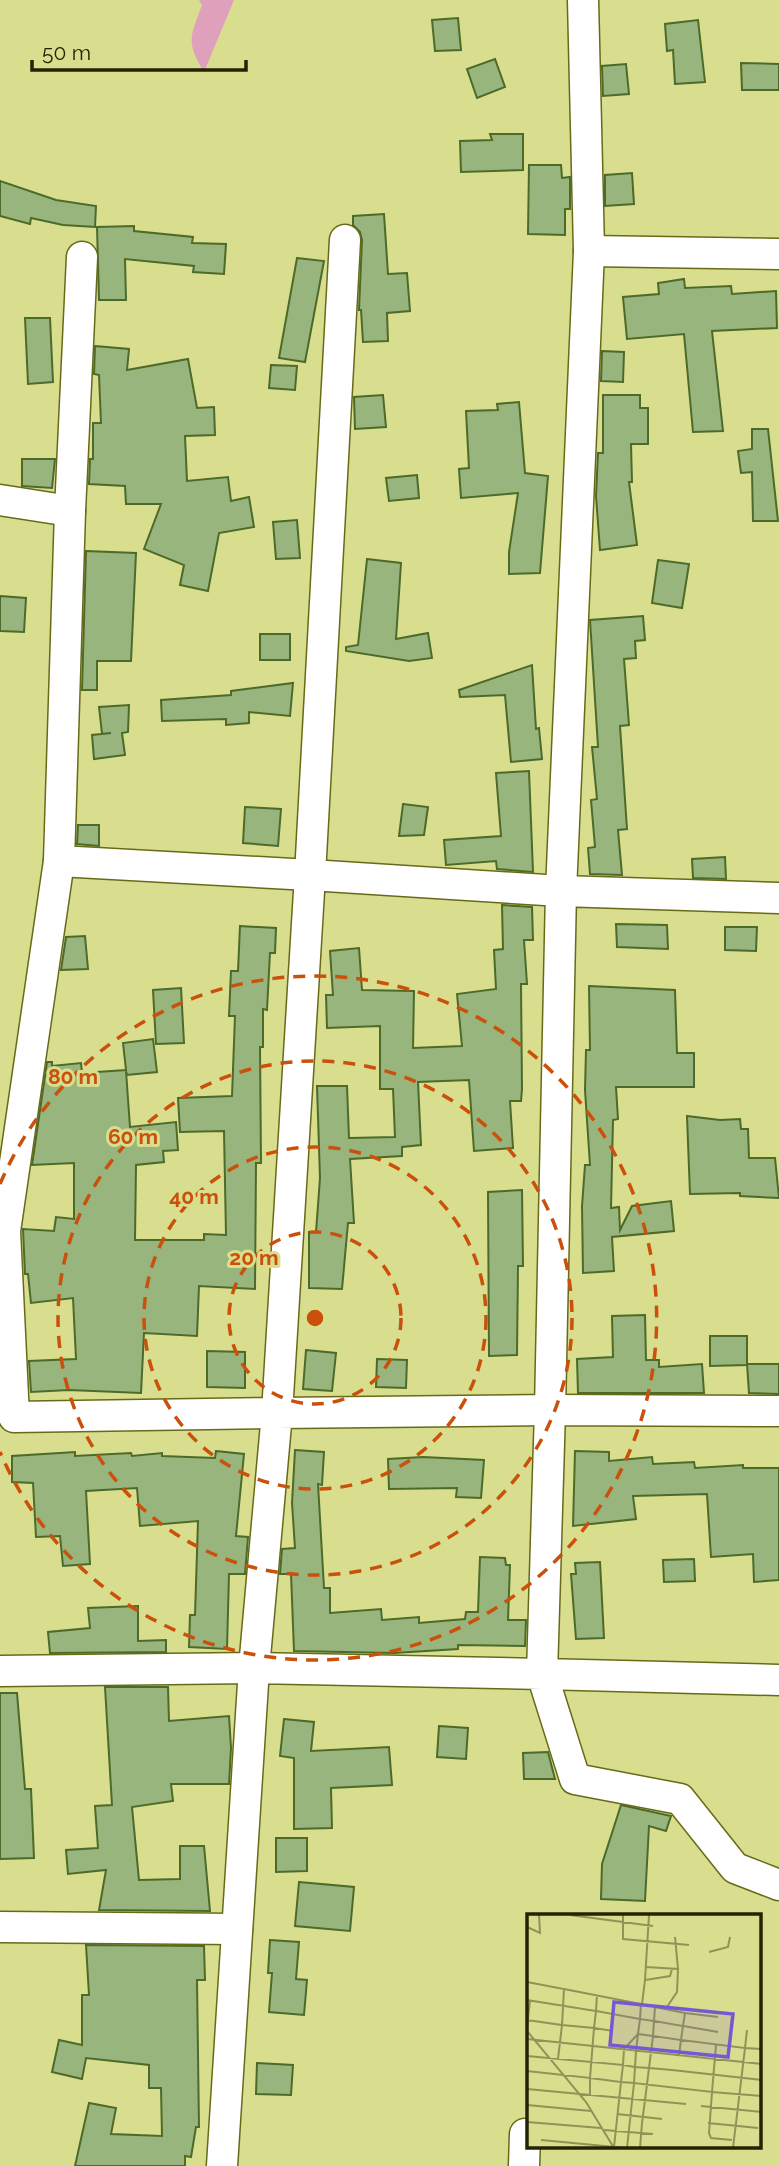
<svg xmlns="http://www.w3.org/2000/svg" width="779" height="2166" viewBox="0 0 779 2166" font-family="Raleway,sans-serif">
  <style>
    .water { fill: #dfa0bc }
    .building { fill: #98b57e; stroke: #4c6b29; stroke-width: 2 }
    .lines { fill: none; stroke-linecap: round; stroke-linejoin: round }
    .minor-casing { stroke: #686a18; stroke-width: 33 }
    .minor { stroke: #fff; stroke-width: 30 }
    .ring { fill: none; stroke: #ca510b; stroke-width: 3.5; stroke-dasharray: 12 9 }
    .inset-road { fill: none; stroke: #909356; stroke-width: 2 }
    .view { fill: #7758d3; fill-opacity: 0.15; stroke: #7758d3; stroke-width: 3.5 }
    .inset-edge { fill: none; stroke: #232303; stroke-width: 3.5 }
    .centre { fill: #ca510b; stroke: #d9dd8e; stroke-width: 3.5 }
    .ring-label { font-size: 21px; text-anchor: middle; font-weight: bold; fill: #ca510b; stroke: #d9dd8e; stroke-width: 6; stroke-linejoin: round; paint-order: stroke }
  </style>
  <rect width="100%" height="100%" fill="#d9dd8e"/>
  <path class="water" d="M199,0H234L204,72C186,42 190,37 202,5Z"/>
  <g class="building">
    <polygon points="458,18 461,50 435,51 432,20"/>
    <polygon points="698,20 705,82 675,84 673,50 667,51 665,24"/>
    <polygon points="495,59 505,87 477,98 467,69"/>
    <polygon points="741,63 779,64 779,90 742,90"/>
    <polygon points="626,64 629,94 603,96 602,66"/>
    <polygon points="490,134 523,134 523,170 461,172 460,141 492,140"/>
    <polygon points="529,165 561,165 562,178 570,177 570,209 565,209 565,235 528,234"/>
    <polygon points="632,173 634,204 605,206 605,175"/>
    <polygon points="0,181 56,200 96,206 95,227 63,225 31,218 30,224 0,216"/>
    <polygon points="384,214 388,274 407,273 410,311 387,313 388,341 363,342 361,310 359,310 362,240 360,232 353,225 353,216"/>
    <polygon points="134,226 134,231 193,237 192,243 226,244 224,274 193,272 194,266 125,259 126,300 99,300 97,227"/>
    <polygon points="297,258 324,261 305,362 279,358"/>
    <polygon points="684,279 685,288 731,286 732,294 776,291 777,328 712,331 723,431 693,432 684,334 627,339 623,297 659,294 658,283"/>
    <polygon points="25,318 50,318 53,382 28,384"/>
    <polygon points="95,346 129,349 127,370 188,359 197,408 214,407 215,435 185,436 187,481 228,477 231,501 249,497 254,527 219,533 208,591 180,585 184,565 144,549 161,504 126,504 125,486 89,484 90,459 93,459 93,423 101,423 99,375 94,374"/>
    <polygon points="602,351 624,352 623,382 601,381"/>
    <polygon points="271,365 297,366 295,390 269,388"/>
    <polygon points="383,395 386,427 355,429 354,397"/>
    <polygon points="603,395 640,395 640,408 648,408 648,444 631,444 632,482 629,482 637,545 600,550 596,496 598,453 603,453"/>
    <polygon points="519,402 525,473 548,476 540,573 509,574 509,552 518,493 461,498 459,469 469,468 466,411 498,410 497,404"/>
    <polygon points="752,429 768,429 778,521 753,521 752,472 741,473 738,451 752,449"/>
    <polygon points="22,459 55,459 52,488 22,486"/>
    <polygon points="417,475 419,498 389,501 386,478"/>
    <polygon points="297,520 300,558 276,559 273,522"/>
    <polygon points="86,551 136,553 131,661 97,661 97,690 82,690"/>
    <polygon points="367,559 401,563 396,639 428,633 432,658 409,661 346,651 346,647 358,645"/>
    <polygon points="658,560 689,564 682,608 652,603"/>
    <polygon points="0,596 26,598 24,632 0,631"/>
    <polygon points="643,616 645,640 635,641 636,658 624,659 629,725 620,726 627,829 618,830 622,875 590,874 588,848 595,847 591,800 597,799 592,747 598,747 590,620"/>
    <rect x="260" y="634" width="30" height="26"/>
    <polygon points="532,665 536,729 539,728 542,759 511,762 505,695 460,697 459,690"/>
    <polygon points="293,683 290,716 249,712 249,723 226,725 226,719 162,721 161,700 231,695 231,691"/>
    <polygon points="129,705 128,732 122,733 125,755 94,759 92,735 111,733 102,734 99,707"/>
    <polygon points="529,771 533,872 497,869 496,861 446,865 444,840 501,836 496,773"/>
    <polygon points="403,804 428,807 424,835 399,836"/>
    <polygon points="245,807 281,809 278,846 243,843"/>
    <polygon points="78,825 99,825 99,846 77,844"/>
    <polygon points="725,857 726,879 693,878 692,859"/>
    <polygon points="502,905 532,907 533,940 524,940 527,984 521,984 522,1089 521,1101 510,1101 513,1148 474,1151 469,1080 418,1082 421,1145 402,1147 402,1156 350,1159 354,1223 348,1223 342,1289 309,1288 309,1232 316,1232 320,1178 317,1086 347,1086 349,1138 395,1137 393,1089 380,1089 380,1026 327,1028 326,995 333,995 330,951 359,948 362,990 414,991 413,1048 462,1046 457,994 496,989 494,950 503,949"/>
    <polygon points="616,924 667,925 668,949 617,947"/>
    <polygon points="240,926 276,928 275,953 270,953 267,1010 263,1009 263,1047 260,1047 261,1163 256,1163 255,1289 199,1286 197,1336 144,1333 141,1393 69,1390 31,1392 29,1361 76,1359 73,1298 31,1303 28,1274 25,1274 23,1229 54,1231 56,1217 74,1219 74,1163 32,1165 47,1062 52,1062 52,1066 81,1063 82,1073 126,1070 123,1043 153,1039 157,1072 127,1075 126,1071 130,1127 176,1122 178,1150 163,1151 164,1162 136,1165 135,1240 204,1240 204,1234 226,1235 224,1131 180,1132 178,1098 232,1096 235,1016 229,1016 231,971 238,971"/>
    <polygon points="725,927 757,927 756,951 725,950"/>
    <polygon points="85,936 88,969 61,970 66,937"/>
    <polygon points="589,986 675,990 677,1053 694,1053 694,1087 616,1087 618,1119 613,1120 611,1208 619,1207 620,1230 632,1206 671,1201 674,1231 612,1237 614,1271 583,1273 582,1206 585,1165 590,1165 585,1090 586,1050 590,1050"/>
    <polygon points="181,988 184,1043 156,1044 153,990"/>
    <polygon points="687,1116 720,1120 740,1119 741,1129 748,1129 749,1158 775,1158 779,1198 740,1196 740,1193 690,1194"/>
    <polygon points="522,1190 523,1266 518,1266 517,1355 489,1356 488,1192"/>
    <polygon points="645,1315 646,1360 659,1360 659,1367 702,1364 704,1393 578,1393 577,1359 613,1357 612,1316"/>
    <polygon points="710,1336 747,1336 747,1365 710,1366"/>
    <polygon points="306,1350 336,1353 332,1391 303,1389"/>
    <polygon points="207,1351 245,1352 245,1388 207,1387"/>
    <polygon points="377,1359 407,1360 406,1388 376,1387"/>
    <polygon points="747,1364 779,1364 779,1394 749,1393"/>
    <polygon points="295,1450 324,1452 322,1485 318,1484 324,1588 330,1588 330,1613 381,1609 382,1620 419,1617 419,1623 465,1619 466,1612 478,1612 480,1557 505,1558 506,1565 510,1565 508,1620 526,1620 525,1646 458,1645 458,1649 394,1653 294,1651 291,1574 280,1574 282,1549 295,1548 292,1503"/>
    <polygon points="216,1451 244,1454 236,1536 248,1537 245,1574 229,1574 227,1649 189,1647 190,1615 195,1615 198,1521 140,1526 137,1488 86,1491 90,1564 63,1566 60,1536 36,1537 33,1483 12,1482 12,1456 75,1452 75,1456 131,1453 132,1456 162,1453 162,1456 215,1458"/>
    <polygon points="575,1451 609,1452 609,1461 652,1457 653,1464 694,1462 695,1468 743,1465 743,1468 779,1468 779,1580 754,1582 753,1554 711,1557 707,1494 633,1496 636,1519 573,1526"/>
    <polygon points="423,1457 484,1460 481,1498 456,1497 457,1488 389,1489 388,1459"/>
    <polygon points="694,1559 695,1581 664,1582 663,1560"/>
    <polygon points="600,1562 604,1638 576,1639 571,1574 576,1574 575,1563"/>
    <polygon points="138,1606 138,1641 166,1640 166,1652 50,1653 48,1632 90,1628 88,1608"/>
    <polygon points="105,1687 168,1687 169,1721 229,1716 231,1748 229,1784 171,1784 173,1801 132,1807 139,1880 180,1879 180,1846 204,1846 210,1911 99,1910 106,1870 68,1874 66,1850 98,1848 95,1806 112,1805"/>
    <polygon points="0,1693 17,1693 25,1789 31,1789 34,1858 0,1859"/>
    <polygon points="284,1719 314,1722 311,1751 389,1747 392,1785 331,1788 332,1828 294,1829 294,1758 280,1756"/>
    <polygon points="439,1726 468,1728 466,1759 437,1757"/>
    <polygon points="548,1752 555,1779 524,1779 523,1753"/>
    <polygon points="621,1805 671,1816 666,1831 649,1826 645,1901 601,1899 602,1864"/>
    <polygon points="276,1838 307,1838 307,1871 276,1872"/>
    <polygon points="299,1882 354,1887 350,1931 295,1926"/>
    <polygon points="270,1940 299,1942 296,1979 307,1980 304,2015 269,2012 272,1973 268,1973"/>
    <polygon points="86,1945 204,1946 205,1980 197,1980 199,2127 196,2127 191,2157 185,2156 185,2166 75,2166 89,2103 116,2108 111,2134 162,2136 161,2088 149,2088 149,2065 86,2058 82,2079 52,2072 59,2040 82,2045 82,1995 89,1995"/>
    <polygon points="257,2063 293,2065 291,2095 256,2094"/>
  </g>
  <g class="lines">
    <defs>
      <g id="minor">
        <polyline points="589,251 779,254"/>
        <polyline points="82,257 70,511 59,861 310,875 345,240"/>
        <polyline points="0,500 70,511"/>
        <polyline points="59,861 5,1231 14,1417 277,1413 310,875 561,891 589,251 583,0"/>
        <polyline points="779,1411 550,1410 542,1674 779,1680"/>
        <polyline points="0,1671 254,1668 277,1413 550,1410 561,891 779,898"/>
        <polyline points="0,1927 237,1929"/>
        <polyline points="222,2166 254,1668 542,1674 575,1779 680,1799 735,1868 779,1885"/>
        <polyline points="524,2166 525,2134"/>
      </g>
    </defs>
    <use href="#minor" class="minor-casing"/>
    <use href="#minor" class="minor"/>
  </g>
  <g class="ring">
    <circle cx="315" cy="1318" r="86"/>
    <circle cx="315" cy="1318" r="171"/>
    <circle cx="315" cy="1318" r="257"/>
    <path d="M0 1184A342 342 0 1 1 0 1452"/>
  </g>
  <g transform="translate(527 1914)">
    <rect width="234" height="234" fill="#d9dd8e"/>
    <path class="inset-road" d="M43,1L126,12M96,1V25L162,31M0,13L13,19L12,1M148,23L151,55M182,38L201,33L203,23M119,53L151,55L150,78L140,93M118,66L122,1M0,68L37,75L35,111L0,106M37,75L114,90L113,105L127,107L126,122L154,126L152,141M0,86L69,97L67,114L86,117M115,90L118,66L143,62L145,55M158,99L128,93L127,107L156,112L154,126L218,134L206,234M0,114L3,86M220,116L218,134L235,135M0,117L59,188L87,234M191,118L156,112L158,99L191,103M0,125L235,150M0,142L96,151L97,135L111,120L113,105L69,97L70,81M0,157L63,164L67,114L35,111L31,145M0,175L159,190M63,181V164L94,168L87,233M0,191L64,197M174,192L235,198M90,200L135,205M0,208L74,214M181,209L231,214M77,216L126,220M14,226L99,234M205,226L184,224L182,219L185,178L235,182M100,234L107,169L185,178L189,131M113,234L115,209L118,186L126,122L111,120L109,137L107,169L94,168L96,151L108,153L122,154L145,156L235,166"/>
    <path class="view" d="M87,88L206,100L201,143L83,131Z"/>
    <rect width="234" height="234" class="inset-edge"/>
  </g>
  <circle cx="315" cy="1318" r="10" class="centre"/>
  <g class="ring-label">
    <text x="73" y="1084">80 m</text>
    <text x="133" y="1144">60 m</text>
    <text x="194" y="1204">40 m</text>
    <text x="254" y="1265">20 m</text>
  </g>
  <path d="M32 60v10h214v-10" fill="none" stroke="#232303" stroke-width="3.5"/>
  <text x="42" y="60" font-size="21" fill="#232303" stroke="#d9dd8e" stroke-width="5" paint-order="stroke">50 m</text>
</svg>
